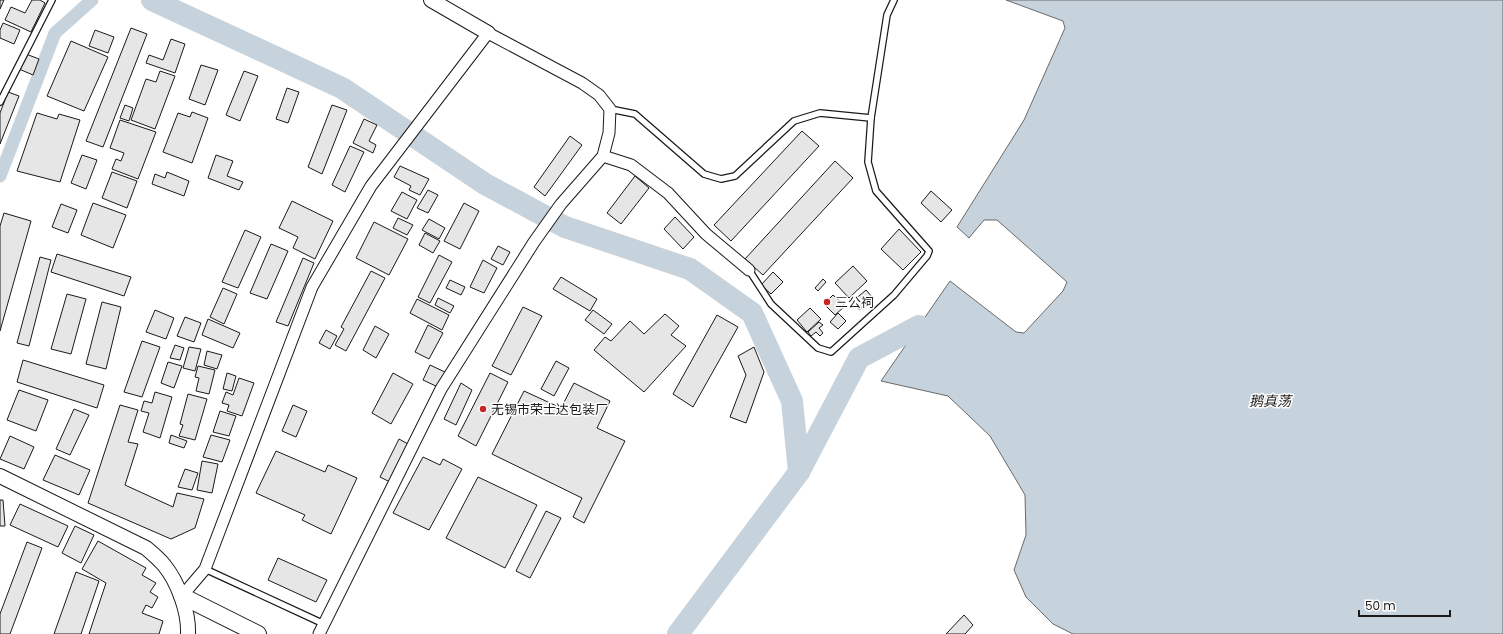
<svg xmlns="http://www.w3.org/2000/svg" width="1503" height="634" viewBox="0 0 1503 634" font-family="Poppins,'Noto Sans SC',sans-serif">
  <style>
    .water { fill: #c6d2dc; stroke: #6a6a6a }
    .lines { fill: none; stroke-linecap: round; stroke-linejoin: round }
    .canal { stroke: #c6d2dc; stroke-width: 13 }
    .river { stroke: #c6d2dc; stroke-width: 22 }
    .building { fill: #e6e6e6; stroke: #1a1a1a }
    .service-casing { stroke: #1a1a1a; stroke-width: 8 }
    .minor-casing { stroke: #1a1a1a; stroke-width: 13 }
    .tertiary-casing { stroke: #1a1a1a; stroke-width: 16 }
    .secondary-casing { stroke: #1a1a1a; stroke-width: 18 }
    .service { stroke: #fff; stroke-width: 5.5 }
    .minor { stroke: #fff; stroke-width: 11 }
    .tertiary { stroke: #fff; stroke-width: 14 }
    .secondary { stroke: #fff; stroke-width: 16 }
    .poi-dot { fill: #c62828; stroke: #fff; stroke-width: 1.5 }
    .labels { text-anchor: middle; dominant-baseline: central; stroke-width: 3; stroke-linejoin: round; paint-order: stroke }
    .poi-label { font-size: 13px; fill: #1a1a1a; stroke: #fff; text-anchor: start }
    .water-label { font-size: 14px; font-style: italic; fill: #1a1a1a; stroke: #fff }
  </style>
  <rect width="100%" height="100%" fill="#fff"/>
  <polygon class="water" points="1006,0 1503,0 1503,634 1073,634 1053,624 1026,597 1014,570 1026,535 1025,495 990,436 948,396 881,381 950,281 1016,332 1024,333 1063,291 1067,282 997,220 984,220 969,238 957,227 1024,120 1065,28 1063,21"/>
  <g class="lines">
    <polyline class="canal" points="0,176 55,33 92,0"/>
    <g class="river">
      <polyline points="152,0 342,88 485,184 565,227 690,269 752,313 792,401 799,472"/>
      <polyline points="678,634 799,472 859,358 919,326"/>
    </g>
  </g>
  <g class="building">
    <polygon points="0,0 4,0 0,9"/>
    <polygon points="32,0 40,0 45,3 31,32 5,20 11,7 25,13"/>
    <polygon points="3,23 20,30 14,44 0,38 0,30"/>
    <polygon points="131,28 147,34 103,147 86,141"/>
    <polygon points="95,30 114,37 108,53 89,46"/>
    <polygon points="171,39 185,44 175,73 146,63 149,55 163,60"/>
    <polygon points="71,41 108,57 84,111 47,96"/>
    <polygon points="26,54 39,59 33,75 19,69"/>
    <polygon points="201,65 218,70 205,105 189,99"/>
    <polygon points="160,71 175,76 155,129 131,120 146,79 156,82"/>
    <polygon points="244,71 258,76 240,121 226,115"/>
    <polygon points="287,88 299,92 288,123 276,119"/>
    <polygon points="8,92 19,96 0,144 0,113"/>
    <polygon points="125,105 133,108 129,121 120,118"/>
    <polygon points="332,105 347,110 322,174 308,167"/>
    <polygon points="192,112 208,118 192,163 163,152 178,113 190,117"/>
    <polygon points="37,113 57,119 59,114 80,120 60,182 17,171"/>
    <polygon points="364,119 377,125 369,141 376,145 373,153 353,143"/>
    <polygon points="120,120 156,132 138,179 112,169 116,159 121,161 124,153 110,148"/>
    <polygon points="802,131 819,146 731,241 714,225"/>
    <polygon points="570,136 582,145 545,196 534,187"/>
    <polygon points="350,146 364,152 345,192 332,185"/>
    <polygon points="82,155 97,160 86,189 71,183"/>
    <polygon points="216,155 233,161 227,176 243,182 239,190 208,178"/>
    <polygon points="835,161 853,178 763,275 745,259"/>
    <polygon points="400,166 429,179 420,195 409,190 411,186 394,177"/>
    <polygon points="112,172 137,181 127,208 102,198"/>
    <polygon points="167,172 189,181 184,196 152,184 155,174 165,178"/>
    <polygon points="635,176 649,188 621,224 607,213"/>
    <polygon points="428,190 438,195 428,213 417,208"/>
    <polygon points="931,191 952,210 941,222 921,203"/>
    <polygon points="402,192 417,200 407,219 391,211"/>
    <polygon points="292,201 333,221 315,259 293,248 298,237 279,228"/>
    <polygon points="93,203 126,215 113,248 81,235"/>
    <polygon points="464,203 479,211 460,249 444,241"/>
    <polygon points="61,204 77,210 68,233 52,227"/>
    <polygon points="4,213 31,221 0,331 0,226"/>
    <polygon points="675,217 694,237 683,249 664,229"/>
    <polygon points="398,218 413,225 407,235 393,228"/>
    <polygon points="429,219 445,228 439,239 422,230"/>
    <polygon points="374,222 408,239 389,275 356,258"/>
    <polygon points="899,229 921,252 903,270 881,249"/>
    <polygon points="245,230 261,237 238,288 222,282"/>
    <polygon points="425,233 440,241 433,253 419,245"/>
    <polygon points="271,244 288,251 267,299 250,293"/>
    <polygon points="498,246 510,252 503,265 491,259"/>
    <polygon points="57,254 131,277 124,296 51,272"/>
    <polygon points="439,255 452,262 430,303 418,297"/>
    <polygon points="40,257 51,260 29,346 17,343"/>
    <polygon points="303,258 314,263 288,326 276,322"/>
    <polygon points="483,260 497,268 484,293 470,287"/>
    <polygon points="853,266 867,281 849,298 835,283"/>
    <polygon points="371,271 385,278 346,351 335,345 344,329 341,327"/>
    <polygon points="773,272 783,282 771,294 761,285"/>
    <polygon points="561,277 597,299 590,311 553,289"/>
    <polygon points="823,279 826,282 818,291 815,288"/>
    <polygon points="450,280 465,287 461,295 446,288"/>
    <polygon points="223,288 237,294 224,324 210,317"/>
    <polygon points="866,290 873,298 859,310 852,302"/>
    <polygon points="67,294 86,299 71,354 51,349"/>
    <polygon points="833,295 845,306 835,315 824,304"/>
    <polygon points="438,298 454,306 450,313 435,305"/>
    <polygon points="417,299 449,315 442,330 410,313"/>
    <polygon points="102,302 121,307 106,369 86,364"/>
    <polygon points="523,307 542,316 511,375 492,366"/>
    <polygon points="810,308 821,319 807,332 797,320"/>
    <polygon points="155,310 174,318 166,339 146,332"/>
    <polygon points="593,310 612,324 604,334 585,320"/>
    <polygon points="838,313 846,321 838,329 830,322"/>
    <polygon points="665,314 679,326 671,335 686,346 644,392 594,350 605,337 611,341 630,321 644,334"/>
    <polygon points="717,315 738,327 693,407 673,394"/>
    <polygon points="185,317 201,323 194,342 177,336"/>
    <polygon points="208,319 240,333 233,348 202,335"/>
    <polygon points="819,322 823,325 819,328 823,333 820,336 816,332 811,336 808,332"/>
    <polygon points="428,325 443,333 429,359 415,352"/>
    <polygon points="375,326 389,334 376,358 363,350"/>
    <polygon points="326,330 337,336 330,349 319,343"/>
    <polygon points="142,341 160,347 142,397 124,392"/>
    <polygon points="175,345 184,348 180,360 170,358"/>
    <polygon points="189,347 201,349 195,371 183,368"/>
    <polygon points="754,347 764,372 746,423 730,417 746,375 738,356"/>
    <polygon points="207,351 222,355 217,369 204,365"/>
    <polygon points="23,360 104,385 97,408 17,382"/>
    <polygon points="556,361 569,368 554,396 541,389"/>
    <polygon points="168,362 182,366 174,388 161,383"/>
    <polygon points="430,365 447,373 440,388 423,380"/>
    <polygon points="198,366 215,370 209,394 196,391 199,378 195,377"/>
    <polygon points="227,373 236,376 232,391 223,389"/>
    <polygon points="393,373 413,384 391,424 372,413"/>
    <polygon points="490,373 508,382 476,446 458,436"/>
    <polygon points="239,378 254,383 242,416 227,411 229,405 222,403 226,392 233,395"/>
    <polygon points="461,383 472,390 456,425 444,419"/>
    <polygon points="574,383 610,401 597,428 625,441 584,523 573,517 582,498 492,454 524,391 561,408"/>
    <polygon points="19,390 48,400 36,431 7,420"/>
    <polygon points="155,392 172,397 160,438 143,432 149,413 141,411 144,401 152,403"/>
    <polygon points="188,394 207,399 195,440 179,436 183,425 180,424"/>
    <polygon points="120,405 138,410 128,442 138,444 125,485 173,507 177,493 204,499 195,528 171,539 88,503"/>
    <polygon points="293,405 307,411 296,437 282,431"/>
    <polygon points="74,409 89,415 70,455 56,449"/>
    <polygon points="220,411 236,416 229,436 213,432"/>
    <polygon points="171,435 187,441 184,448 169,443"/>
    <polygon points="211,435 230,440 222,462 203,457"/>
    <polygon points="10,436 34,447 24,469 0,459"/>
    <polygon points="399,439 408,444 390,482 380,477"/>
    <polygon points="276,451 325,472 328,465 357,478 331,534 302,520 305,515 256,493"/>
    <polygon points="55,455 90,470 79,495 43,480"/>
    <polygon points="423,457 440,465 443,459 462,469 429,530 393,513"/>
    <polygon points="202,461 218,464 212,493 197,490"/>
    <polygon points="185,469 198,473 192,490 178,487"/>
    <polygon points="478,477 537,505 505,568 446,538"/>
    <polygon points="0,500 3,500 5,526 0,526"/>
    <polygon points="20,504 68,526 58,547 10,525"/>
    <polygon points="546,511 561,518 530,578 516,571"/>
    <polygon points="75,526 94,535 81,563 62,553"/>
    <polygon points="98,541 146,568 142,575 156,583 150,592 158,597 152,608 146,605 142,613 163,621 159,634 89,634 106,583 82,569"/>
    <polygon points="27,542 42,548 10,634 0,634 0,614"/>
    <polygon points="278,558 327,580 316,602 268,580"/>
    <polygon points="76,572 99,581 81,634 54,634"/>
    <polygon points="964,615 973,625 965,634 946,634"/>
  </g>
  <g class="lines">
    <defs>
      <g id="service">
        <polyline points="0,102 52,0"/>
        <polyline points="610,109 635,114 704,174 721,179 735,176 794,121 820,113 871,118"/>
        <polyline points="749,270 771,304 818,348 831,352 894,295 927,256 929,251 876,191 868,162 871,118 887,15 894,0"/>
        <polyline points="205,569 324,624"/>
      </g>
      <g id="minor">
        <polyline points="603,156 631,165 668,193 706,234 749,270"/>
        <polyline points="182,596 205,569 312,287 371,186 488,33 582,83 599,95 610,109 609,133 603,156 561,204 534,242 441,389 319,634"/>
      </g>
      <g id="tertiary">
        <polyline points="431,0 488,33"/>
        <path d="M0,476L146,548C152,553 159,559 164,565C178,582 189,612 188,634"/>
      </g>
      <polyline id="secondary" points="182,596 258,634"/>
    </defs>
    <use href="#service" class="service-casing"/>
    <use href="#minor" class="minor-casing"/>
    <use href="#tertiary" class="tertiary-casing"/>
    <use href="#secondary" class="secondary-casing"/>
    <use href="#service" class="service"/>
    <use href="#minor" class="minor"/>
    <use href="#tertiary" class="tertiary"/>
    <use href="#secondary" class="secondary"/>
  </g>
  <g class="poi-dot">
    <circle cx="827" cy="302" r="4"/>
    <circle cx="483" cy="409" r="4"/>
  </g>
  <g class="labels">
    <g class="poi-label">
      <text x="835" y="302">三公祠</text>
      <text x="491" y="409">无锡市荣士达包装厂</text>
    </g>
    <g class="water-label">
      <text x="1270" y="401">鹅真荡</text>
    </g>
  </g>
  <path d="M1359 610v6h91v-6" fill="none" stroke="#1a1a1a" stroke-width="2"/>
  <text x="1365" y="610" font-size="12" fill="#1a1a1a" stroke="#ffffff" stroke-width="3" paint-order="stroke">50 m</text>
</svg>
